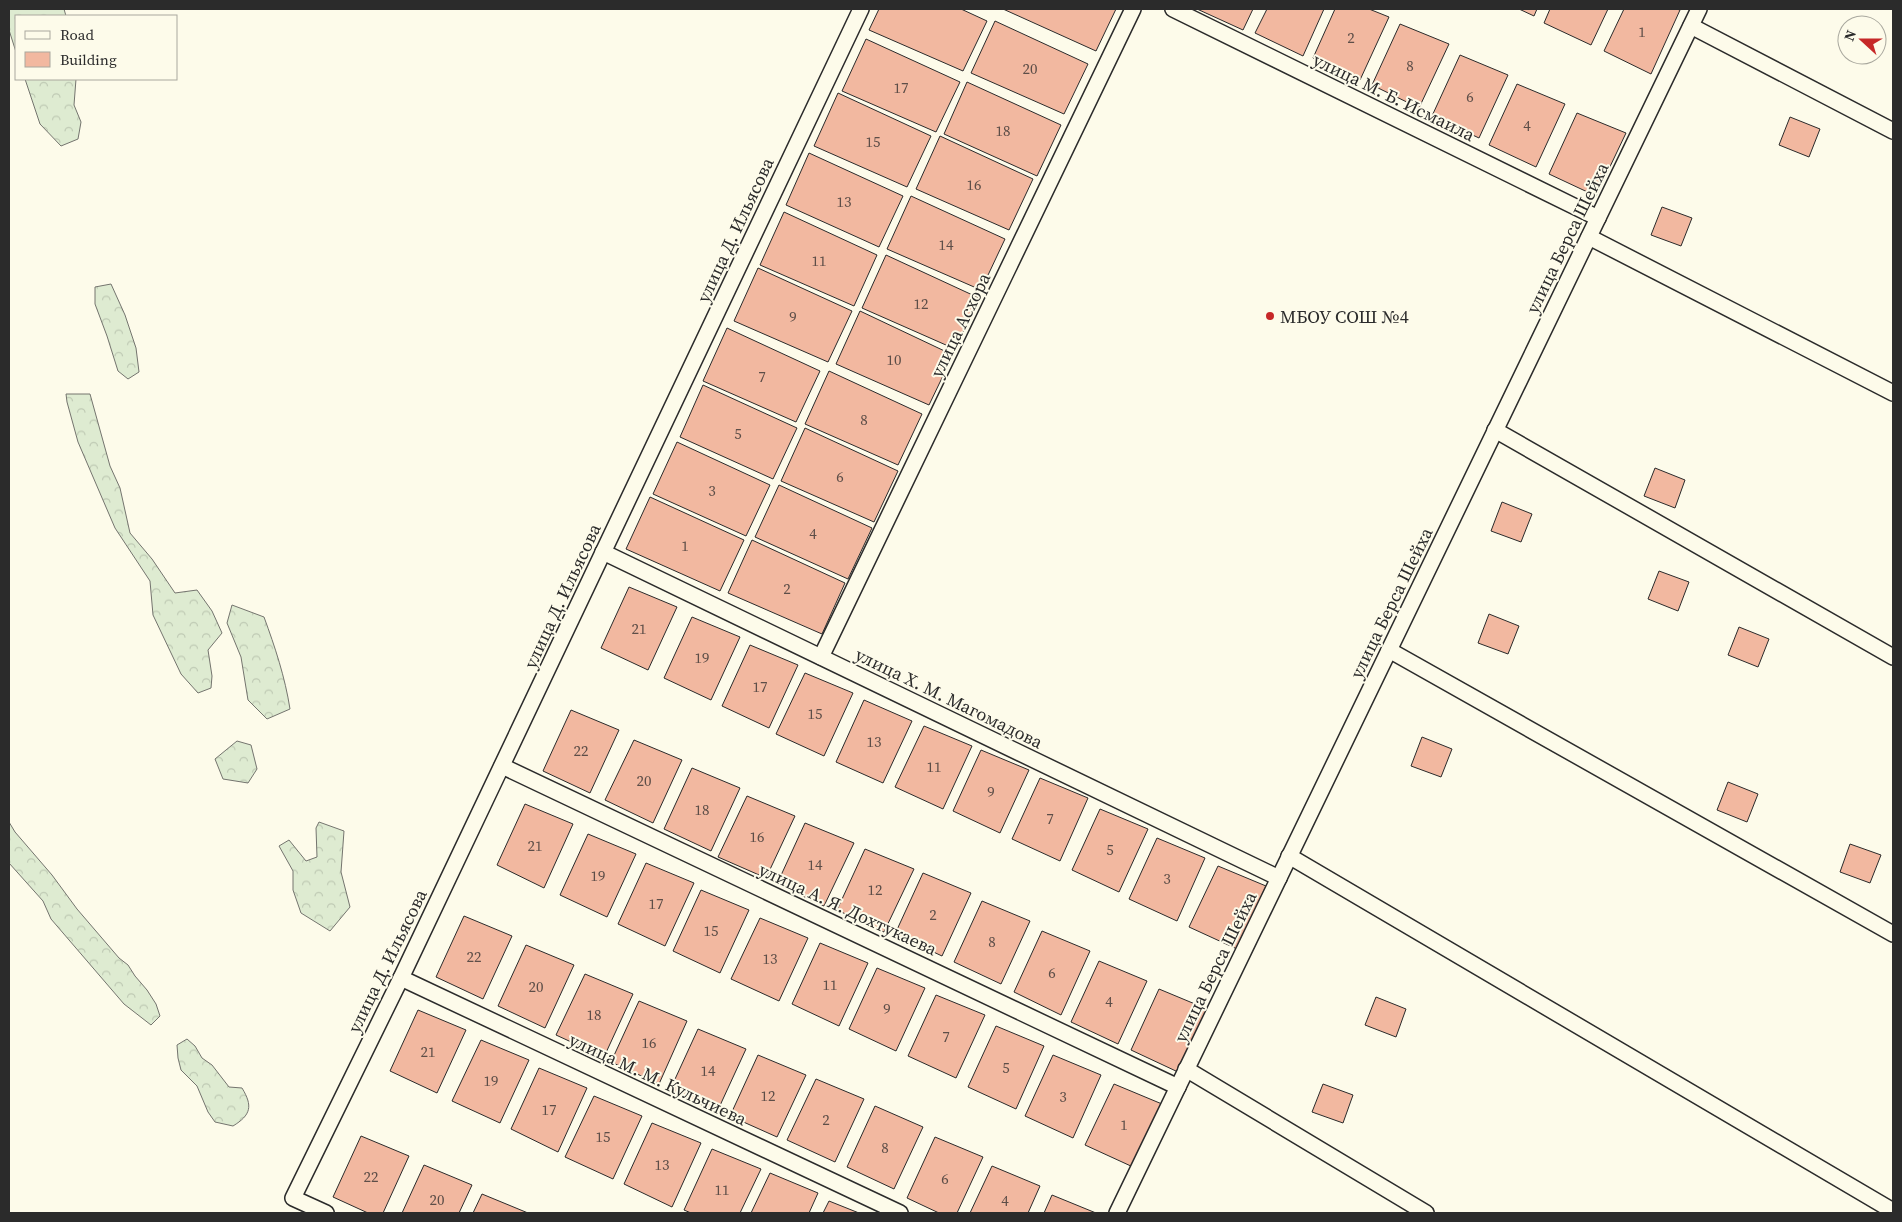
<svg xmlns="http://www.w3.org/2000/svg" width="1902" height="1222" viewBox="0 0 1902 1222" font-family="'Source Serif 4',serif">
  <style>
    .forest { fill: url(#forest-crowns); stroke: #74746e }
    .building { fill: #f2b8a0; stroke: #2b2b2b }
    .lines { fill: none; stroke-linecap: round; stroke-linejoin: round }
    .street-casing { stroke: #2b2b2b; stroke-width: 18 }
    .street { stroke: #fdfbea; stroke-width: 15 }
    .poi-dot { fill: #c62828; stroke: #fdfbea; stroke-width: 2 }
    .labels { text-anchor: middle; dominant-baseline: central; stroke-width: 4; stroke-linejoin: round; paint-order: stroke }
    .number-label { font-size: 15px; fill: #5d4e48 }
    .street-label { font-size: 18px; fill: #2b2b2b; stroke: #fdfbea }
    .poi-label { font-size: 18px; fill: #2b2b2b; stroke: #fdfbea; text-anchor: start }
  </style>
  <defs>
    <pattern id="forest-crowns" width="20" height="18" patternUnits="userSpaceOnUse" patternTransform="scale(1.25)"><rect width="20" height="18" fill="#deebd1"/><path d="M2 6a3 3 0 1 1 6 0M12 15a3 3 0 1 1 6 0" fill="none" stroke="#bfcab4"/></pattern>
  </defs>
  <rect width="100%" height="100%" fill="#fdfbea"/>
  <g class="forest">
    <polygon points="9,9 64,9 66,16 16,16 16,52 9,30"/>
    <polygon points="25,79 76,79 74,105 81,122 78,139 61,146 40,124"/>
    <polygon points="111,284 125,315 136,348 139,372 128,379 118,371 107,336 95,304 95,287"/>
    <polygon points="66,394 90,394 110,466 120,488 130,533 152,559 175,593 197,590 212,611 222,633 208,650 212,676 211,688 198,693 181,674 153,615 150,581 115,528 78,442 67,402"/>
    <path d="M232,605L264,617C275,647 285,677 290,709L267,719L248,700L241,657L227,623Z"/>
    <polygon points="237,741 251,745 257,769 248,783 223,779 215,759"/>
    <polygon points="9,822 15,832 52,875 77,909 119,958 128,965 135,976 147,990 156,1004 160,1016 151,1025 124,1004 51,919 43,901 9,863"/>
    <polygon points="319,822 344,831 341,872 350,907 330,931 301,913 293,890 293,871 279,846 289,840 306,861 317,857 316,828"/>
    <path d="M187,1039L195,1046L202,1058L212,1065L229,1087L242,1088C253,1106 251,1115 233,1126L215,1122L208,1112L197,1086L181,1070L178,1058L177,1045Z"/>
  </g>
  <g class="building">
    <polygon points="879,9 961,9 987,21 963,71 869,30"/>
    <polygon points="1003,9 1116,9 1096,51"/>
    <polygon points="1197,9 1253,9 1243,30"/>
    <polygon points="1267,9 1324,9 1303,56 1255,33"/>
    <polygon points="1335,9 1369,9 1389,17 1360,80 1313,58"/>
    <polygon points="1519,9 1537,9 1534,16"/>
    <polygon points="1550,9 1608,9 1591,45 1544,23"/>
    <polygon points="1624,9 1676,9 1680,10 1651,74 1604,51"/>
    <polygon points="995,21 1088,64 1064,114 971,73"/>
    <polygon points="1400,24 1449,44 1419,108 1372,85"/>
    <polygon points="866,39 960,82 936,132 842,91"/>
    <polygon points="1460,55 1508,75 1479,138 1432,116"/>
    <polygon points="967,82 1061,125 1037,176 944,134"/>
    <polygon points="1517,84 1565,104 1536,167 1489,145"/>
    <polygon points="838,93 931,136 907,187 814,146"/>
    <polygon points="1577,113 1626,133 1596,196 1549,174"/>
    <polygon points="1790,117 1820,129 1809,157 1779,145"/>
    <polygon points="940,136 1033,179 1009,230 916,189"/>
    <polygon points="809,153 903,196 879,247 786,205"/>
    <polygon points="911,196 1005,239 981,290 887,249"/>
    <polygon points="1662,207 1692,218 1681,246 1651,235"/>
    <polygon points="784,212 877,255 854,306 760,265"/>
    <polygon points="886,255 979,298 955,349 862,308"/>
    <polygon points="758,268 852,311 828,362 734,321"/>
    <polygon points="860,311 953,355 929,405 836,364"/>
    <polygon points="727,328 820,371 796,422 703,381"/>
    <polygon points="829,371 922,414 898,465 805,424"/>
    <polygon points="703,385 797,428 773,479 680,437"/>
    <polygon points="805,428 898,471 874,522 781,481"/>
    <polygon points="677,442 770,485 746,536 653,494"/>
    <polygon points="1655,468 1685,480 1675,508 1644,496"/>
    <polygon points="779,485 872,528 848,579 755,537"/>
    <polygon points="650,497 744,540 720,591 626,549"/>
    <polygon points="1502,502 1532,514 1521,542 1491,531"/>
    <polygon points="752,540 845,583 822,634 728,593"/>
    <polygon points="1659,571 1689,582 1678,611 1648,599"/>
    <polygon points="629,587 677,607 648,670 601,648"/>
    <polygon points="1489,614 1519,626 1508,654 1478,643"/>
    <polygon points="692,617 740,637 711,700 664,678"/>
    <polygon points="1739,627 1769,639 1758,667 1728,655"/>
    <polygon points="750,645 798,665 769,728 722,706"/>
    <polygon points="805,673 853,693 824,756 776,734"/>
    <polygon points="864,700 912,721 883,783 836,762"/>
    <polygon points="571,710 619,730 590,793 543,771"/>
    <polygon points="924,726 972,746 943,809 895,787"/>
    <polygon points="1422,737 1452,749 1441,777 1411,766"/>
    <polygon points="634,740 682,760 653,823 605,800"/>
    <polygon points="981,750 1029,770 1000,833 953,811"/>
    <polygon points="692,768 740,788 711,851 664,829"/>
    <polygon points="1040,778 1088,798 1060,861 1012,839"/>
    <polygon points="1728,782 1758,794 1747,822 1717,810"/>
    <polygon points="747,796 795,816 766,878 718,857"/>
    <polygon points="525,804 573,824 544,888 497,865"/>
    <polygon points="1100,809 1148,829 1119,892 1072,870"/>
    <polygon points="805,823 854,843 824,906 777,884"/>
    <polygon points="588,834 636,854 607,917 560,895"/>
    <polygon points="1157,838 1205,858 1177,921 1129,899"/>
    <polygon points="1850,844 1881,855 1870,883 1840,872"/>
    <polygon points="865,849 914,869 884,932 837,910"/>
    <polygon points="646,863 694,883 665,946 618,924"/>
    <polygon points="1218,866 1266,886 1237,949 1189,927"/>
    <polygon points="923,873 971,893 942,956 895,934"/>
    <polygon points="701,890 749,910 720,973 673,951"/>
    <polygon points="982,901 1030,921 1001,984 954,962"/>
    <polygon points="464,916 512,936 483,999 436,977"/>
    <polygon points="760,918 808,938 779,1001 731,979"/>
    <polygon points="1042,931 1090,951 1061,1015 1014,992"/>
    <polygon points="820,943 868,963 839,1026 792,1004"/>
    <polygon points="526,945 574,965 545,1028 498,1006"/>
    <polygon points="1099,961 1147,981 1118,1044 1071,1022"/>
    <polygon points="877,968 925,988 896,1051 849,1029"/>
    <polygon points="585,974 633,994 604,1057 556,1035"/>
    <polygon points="1159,989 1207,1009 1178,1072 1131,1050"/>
    <polygon points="936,995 985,1015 956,1078 908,1056"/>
    <polygon points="1376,997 1406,1009 1396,1037 1365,1025"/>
    <polygon points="639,1001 687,1021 659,1084 611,1062"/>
    <polygon points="418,1010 466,1030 437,1093 390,1071"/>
    <polygon points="996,1026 1044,1046 1016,1109 968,1087"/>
    <polygon points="698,1029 746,1049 717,1112 670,1090"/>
    <polygon points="481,1040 529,1060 500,1123 452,1101"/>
    <polygon points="758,1055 806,1075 777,1137 730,1116"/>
    <polygon points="1053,1055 1101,1075 1073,1138 1025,1116"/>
    <polygon points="539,1068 587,1088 558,1152 511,1129"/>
    <polygon points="816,1079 864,1099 835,1162 787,1140"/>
    <polygon points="1114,1084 1162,1104 1133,1167 1085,1145"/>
    <polygon points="1323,1084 1353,1095 1343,1123 1312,1112"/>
    <polygon points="594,1096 642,1116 613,1179 565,1157"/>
    <polygon points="875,1106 923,1127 894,1189 847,1167"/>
    <polygon points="652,1123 701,1143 672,1207 624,1184"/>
    <polygon points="361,1136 409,1156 383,1213 368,1213 333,1197"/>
    <polygon points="935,1137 983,1157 957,1213 939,1213 907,1198"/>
    <polygon points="712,1149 761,1169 740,1213 691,1213 684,1210"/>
    <polygon points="424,1165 472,1185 459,1213 402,1213"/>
    <polygon points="992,1166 1040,1186 1028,1213 970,1213"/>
    <polygon points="770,1173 818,1193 809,1213 751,1213"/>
    <polygon points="482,1194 528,1213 473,1213"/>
    <polygon points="1052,1195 1096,1213 1044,1213"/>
    <polygon points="829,1201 859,1213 823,1213"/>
  </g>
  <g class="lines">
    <defs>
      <g id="street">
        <polyline points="1173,9 1598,218"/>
        <polyline points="1691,26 1893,131"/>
        <polyline points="1589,237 1893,393"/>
        <polyline points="1495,430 1893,657"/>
        <polyline points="603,552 1279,878"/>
        <polyline points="1389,650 1893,934"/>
        <polyline points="821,657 1133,9"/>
        <polyline points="502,766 1178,1087"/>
        <polyline points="1289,856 1893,1211"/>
        <polyline points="401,978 900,1213"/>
        <polyline points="1186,1069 1426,1213"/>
        <polyline points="326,1213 293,1198 401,978 861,9"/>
        <polyline points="1117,1213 1699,9"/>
      </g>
    </defs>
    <use href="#street" class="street-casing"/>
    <use href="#street" class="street"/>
  </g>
  <circle class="poi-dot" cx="1270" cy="316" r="5"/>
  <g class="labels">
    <g class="number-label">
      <text x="1642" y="31">1</text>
      <text x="1351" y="37">2</text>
      <text x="1410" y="65">8</text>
      <text x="1030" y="68">20</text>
      <text x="901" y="87">17</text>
      <text x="1470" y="96">6</text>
      <text x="1527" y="125">4</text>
      <text x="1003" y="130">18</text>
      <text x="873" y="141">15</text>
      <text x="974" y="184">16</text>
      <text x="844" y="201">13</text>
      <text x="946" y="244">14</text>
      <text x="819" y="260">11</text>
      <text x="921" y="303">12</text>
      <text x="793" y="316">9</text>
      <text x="894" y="359">10</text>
      <text x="762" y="376">7</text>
      <text x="864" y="419">8</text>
      <text x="738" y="433">5</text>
      <text x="840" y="476">6</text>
      <text x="712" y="490">3</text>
      <text x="813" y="533">4</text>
      <text x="685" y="545">1</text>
      <text x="787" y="588">2</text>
      <text x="639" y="628">21</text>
      <text x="702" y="657">19</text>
      <text x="760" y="686">17</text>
      <text x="815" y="713">15</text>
      <text x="874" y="741">13</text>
      <text x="581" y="750">22</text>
      <text x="934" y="766">11</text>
      <text x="644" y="780">20</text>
      <text x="991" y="791">9</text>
      <text x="702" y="809">18</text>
      <text x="1050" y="818">7</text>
      <text x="757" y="836">16</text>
      <text x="535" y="845">21</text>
      <text x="1110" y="849">5</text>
      <text x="815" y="864">14</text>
      <text x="598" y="875">19</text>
      <text x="1167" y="878">3</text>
      <text x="875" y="889">12</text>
      <text x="656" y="903">17</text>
      <text x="933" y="914">2</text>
      <text x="711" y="930">15</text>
      <text x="992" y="941">8</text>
      <text x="474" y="956">22</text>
      <text x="770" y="958">13</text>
      <text x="1052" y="972">6</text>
      <text x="830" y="984">11</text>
      <text x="536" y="986">20</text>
      <text x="1109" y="1001">4</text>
      <text x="887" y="1008">9</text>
      <text x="594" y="1014">18</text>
      <text x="946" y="1036">7</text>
      <text x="649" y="1042">16</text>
      <text x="428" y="1051">21</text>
      <text x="1006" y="1067">5</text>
      <text x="708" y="1070">14</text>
      <text x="491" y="1080">19</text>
      <text x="768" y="1095">12</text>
      <text x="1063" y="1096">3</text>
      <text x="549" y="1109">17</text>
      <text x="826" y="1119">2</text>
      <text x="1124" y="1124">1</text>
      <text x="603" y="1136">15</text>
      <text x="885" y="1147">8</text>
      <text x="662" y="1164">13</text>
      <text x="371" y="1176">22</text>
      <text x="945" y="1178">6</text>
      <text x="722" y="1189">11</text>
      <text x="437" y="1199">20</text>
      <text x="1005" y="1200">4</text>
    </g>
    <g class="street-label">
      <text transform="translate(1394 97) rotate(26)">улица М. Б. Исмаила</text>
      <text transform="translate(735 230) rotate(-65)">улица Д. Ильясова</text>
      <text transform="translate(1567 238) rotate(-64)">улица Берса Шейха</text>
      <text transform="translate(960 325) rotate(-64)">улица Асхора</text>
      <text transform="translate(562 596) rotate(-65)">улица Д. Ильясова</text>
      <text transform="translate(1391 603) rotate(-64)">улица Берса Шейха</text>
      <text transform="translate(949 698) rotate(26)">улица Х. М. Магомадова</text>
      <text transform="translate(848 909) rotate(25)">улица А. Я. Дохтукаева</text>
      <text transform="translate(387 961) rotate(-64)">улица Д. Ильясова</text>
      <text transform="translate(1215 967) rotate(-64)">улица Берса Шейха</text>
      <text transform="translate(658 1079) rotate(25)">улица М. М. Кульчиева</text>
    </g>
    <g class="poi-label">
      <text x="1280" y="316">МБОУ СОШ №4</text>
    </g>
  </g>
  <rect width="1902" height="1222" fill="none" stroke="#2b2b2b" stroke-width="20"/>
  <rect x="15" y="15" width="162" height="65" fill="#fdfbea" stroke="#a9a89e"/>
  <rect x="25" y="31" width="25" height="8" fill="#fdfbea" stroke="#a9a89e"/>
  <text x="60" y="40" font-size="15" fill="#2b2b2b">Road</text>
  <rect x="25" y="52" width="25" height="15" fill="#f2b8a0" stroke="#a9a89e"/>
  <text x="60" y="65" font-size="15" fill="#2b2b2b">Building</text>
  <g transform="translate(1862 40) rotate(291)"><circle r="24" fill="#fdfbea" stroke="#a9a89e"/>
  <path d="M0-4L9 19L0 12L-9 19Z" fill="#c62828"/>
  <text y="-8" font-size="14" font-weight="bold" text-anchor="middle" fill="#2b2b2b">N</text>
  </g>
</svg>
